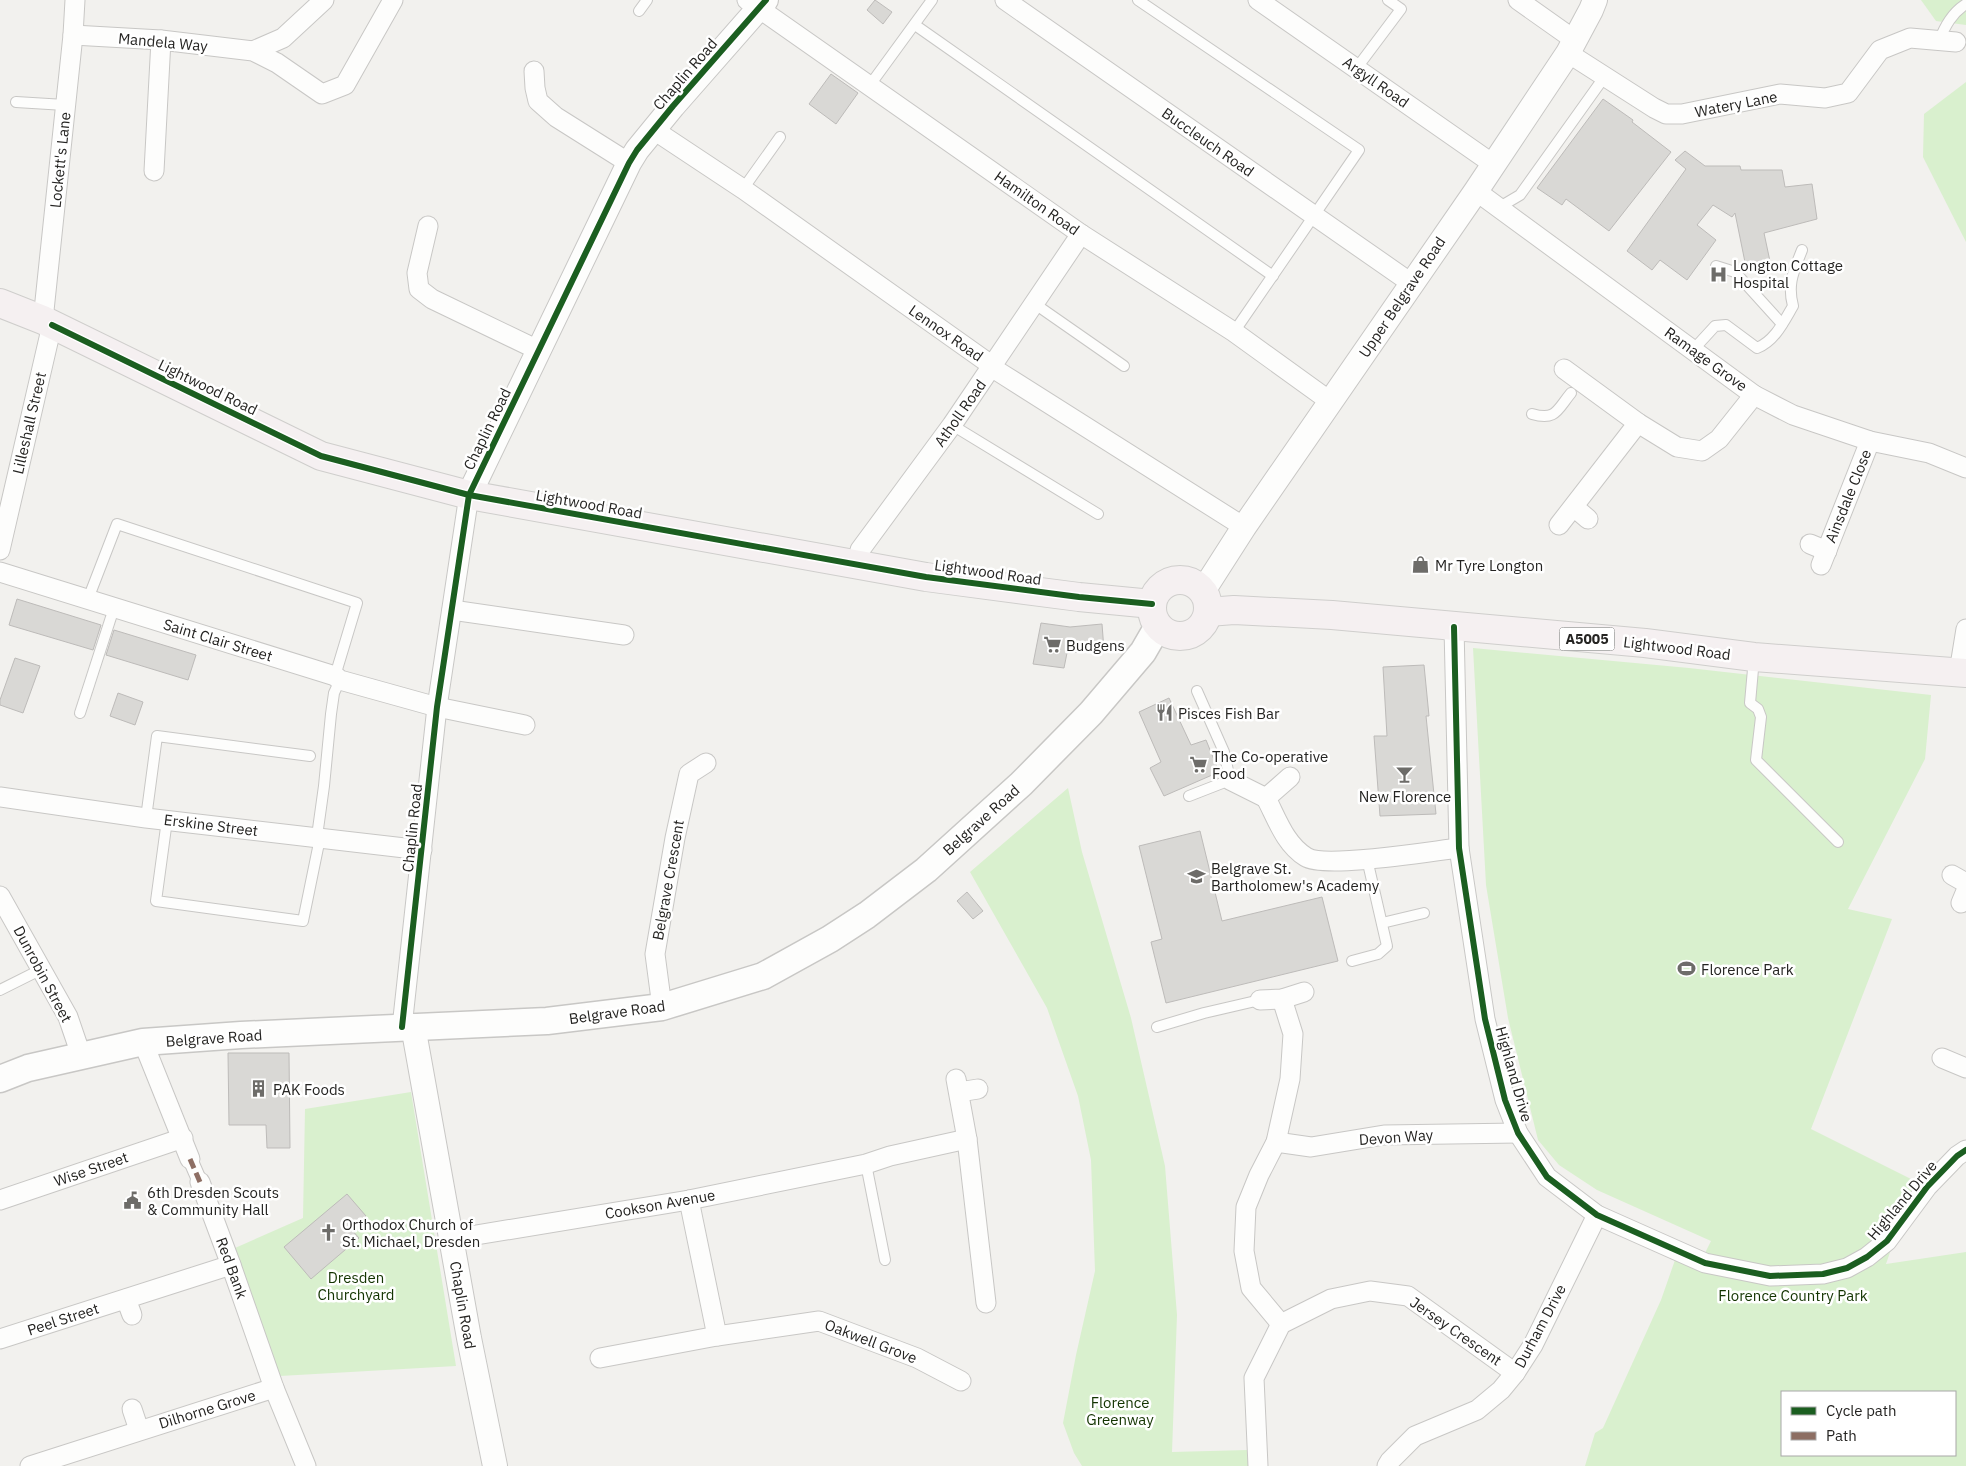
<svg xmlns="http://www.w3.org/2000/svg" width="1966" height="1466" viewBox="0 0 1966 1466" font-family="'IBM Plex Sans',sans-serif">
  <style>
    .green { fill: #d9f0ce; fill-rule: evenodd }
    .building { fill: #d9d8d5; stroke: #bdbbb9 }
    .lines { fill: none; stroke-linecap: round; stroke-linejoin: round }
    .service-casing { stroke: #c8c7c5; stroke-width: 12 }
    .pedestrian-casing { stroke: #c8c7c5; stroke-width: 16 }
    .minor-casing { stroke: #c8c7c5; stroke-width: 21 }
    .tertiary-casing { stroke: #c8c7c5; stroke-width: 26 }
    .secondary-casing { stroke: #c8c7c5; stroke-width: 29 }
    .primary-casing { stroke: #cfcecc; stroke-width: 30 }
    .service { stroke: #fdfdfc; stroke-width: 10 }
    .pedestrian { stroke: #fdfdfc; stroke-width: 14 }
    .minor { stroke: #fdfdfc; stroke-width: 19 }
    .tertiary { stroke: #fdfdfc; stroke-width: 24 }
    .secondary { stroke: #fdfdfc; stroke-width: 26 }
    .primary { stroke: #f5f0f1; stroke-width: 28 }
    .quiet { stroke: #8d6e63; stroke-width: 5; stroke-dasharray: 10 5; stroke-linecap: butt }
    .cycleway-casing { stroke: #fff; stroke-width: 9 }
    .cycleway { stroke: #1b5e20; stroke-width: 6 }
    .labels { text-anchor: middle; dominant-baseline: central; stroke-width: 5; stroke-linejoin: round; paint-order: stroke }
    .shield { fill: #fff; stroke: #666664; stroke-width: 1 }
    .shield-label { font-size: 14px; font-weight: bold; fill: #252422 }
    .street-label { font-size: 15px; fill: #252422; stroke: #fff }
    .poi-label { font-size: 15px; fill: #252422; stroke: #fff; text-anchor: start }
    .park-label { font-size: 15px; fill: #133401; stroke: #fff }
  </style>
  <rect width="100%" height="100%" fill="#f2f1ee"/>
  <g class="green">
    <polygon points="1921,0 1966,0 1966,25 1936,21"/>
    <polygon points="1966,82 1966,242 1923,157 1924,114"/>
    <path d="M1473,648L1689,668L1931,695L1925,759L1848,909L1892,919L1811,1129L1927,1187L1898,1229L1886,1264L1966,1252V1466H1585L1595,1433L1603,1428L1661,1300L1675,1260L1703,1257L1711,1241L1597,1190L1559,1165L1538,1140L1508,1018L1486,885ZM1782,1392H1955V1455H1782Z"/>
    <polygon points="1068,788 1082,852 1131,1018 1165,1166 1177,1315 1172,1452 1248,1450 1250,1466 1082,1466 1074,1453 1063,1423 1076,1355 1095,1271 1091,1160 1078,1096 1047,1008 970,872"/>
    <polygon points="411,1092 456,1366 280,1376 235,1248 303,1218 305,1109"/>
  </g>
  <g class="building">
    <polygon points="875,0 892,12 883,24 867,10"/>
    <polygon points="831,74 858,93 836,124 809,104"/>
    <polygon points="1603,99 1633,120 1632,122 1671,152 1609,231 1566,199 1562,205 1537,188"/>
    <polygon points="1685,151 1705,166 1740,166 1741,170 1782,170 1785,187 1812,184 1817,219 1764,233 1771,266 1747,272 1735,213 1732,217 1713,205 1697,225 1716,240 1687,280 1660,260 1652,270 1627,251 1686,169 1675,160"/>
    <polygon points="17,599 101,625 93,650 9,625"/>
    <polygon points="1041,623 1070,627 1102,624 1104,650 1067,653 1064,668 1033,664"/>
    <polygon points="114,630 196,655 188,680 106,655"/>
    <polygon points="15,658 40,666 23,713 0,705 0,700"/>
    <polygon points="1424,665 1429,716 1426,716 1436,814 1380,816 1374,736 1387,736 1383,667"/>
    <polygon points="118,693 143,702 135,725 110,716"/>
    <polygon points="1169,698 1191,745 1206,740 1219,772 1164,796 1150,768 1161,762 1139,712"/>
    <polygon points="1200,831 1222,921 1322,897 1338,961 1166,1003 1151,942 1162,939 1139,846"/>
    <polygon points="967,892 983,911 973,919 957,901"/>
    <polygon points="228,1053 289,1053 290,1148 267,1148 266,1125 229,1125"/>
    <polygon points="347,1194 366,1216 351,1229 359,1238 311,1279 284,1247"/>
  </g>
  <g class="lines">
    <defs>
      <g id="service">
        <polyline points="1138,0 1359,150 1234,332"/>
        <polyline points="639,11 647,0"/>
        <polyline points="915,25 1273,276"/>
        <path d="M1939,41C1945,26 1952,13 1966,4"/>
        <polyline points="1356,69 1401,9 1388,0"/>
        <polyline points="870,85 932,0"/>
        <polyline points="16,102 65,105"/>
        <polyline points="743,189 780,137"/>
        <polyline points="1498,208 1520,195 1605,76"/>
        <polyline points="1716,266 1735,272 1782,324"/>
        <polyline points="1035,304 1124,366"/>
        <path d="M1693,350L1715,326L1726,325L1757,348C1775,341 1784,321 1793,306C1787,283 1794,271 1802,250"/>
        <path d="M1532,414C1556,421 1557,410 1571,393"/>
        <polyline points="952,425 1098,514"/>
        <polyline points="88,599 117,524 357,603 335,676"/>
        <polyline points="1754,658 1750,703 1758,709 1761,717 1756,760 1838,842"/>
        <polyline points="80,713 114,608"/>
        <polyline points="1189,796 1230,780 1224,752 1197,691"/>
        <polyline points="146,818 157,736 310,756"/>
        <polyline points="167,820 156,901 303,921 320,838 318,829 324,786 331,714 334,693 340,680"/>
        <polyline points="1382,923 1424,913"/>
        <polyline points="1352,961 1378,954 1387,946 1367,859"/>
        <polyline points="0,990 42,969"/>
        <polyline points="1157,1027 1204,1013 1260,1000"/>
        <polyline points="866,1164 885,1260"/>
      </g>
      <polyline id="pedestrian" points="190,1159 200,1182"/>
      <g id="minor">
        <polyline points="747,0 1081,234 1234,332 1331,402"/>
        <polyline points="1005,0 1411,283"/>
        <polyline points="1258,0 1493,164"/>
        <polyline points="1518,0 1576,41"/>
        <polyline points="73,35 161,40 253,51 277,63 322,94 345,85 393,0"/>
        <polyline points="253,51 283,38 324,0"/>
        <polyline points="1568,53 1654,108 1666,114 1682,114 1780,94 1825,98 1848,93 1880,50 1910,38 1956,42"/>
        <polyline points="534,71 535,88 538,101 556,117 629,163"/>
        <polyline points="654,130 743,189 987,362 999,372 1244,527"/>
        <polyline points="154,171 161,40"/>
        <polyline points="1476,191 1754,395 1793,415 1870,441 1929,453 1966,468"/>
        <polyline points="428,226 417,273 419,289 432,299 538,350"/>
        <polyline points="43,320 73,35 75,0"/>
        <polyline points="1564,369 1638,423 1677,447 1702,451 1719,439 1754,395"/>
        <polyline points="1574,507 1588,519"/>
        <polyline points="1559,525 1638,423"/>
        <polyline points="1810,544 1827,551"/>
        <polyline points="0,550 52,325"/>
        <polyline points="1821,565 1870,441"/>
        <polyline points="858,566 860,550 952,425 1081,234"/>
        <polyline points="0,572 335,676 340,680 437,707 525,725"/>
        <polyline points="452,610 624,635"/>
        <polyline points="1454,627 1459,848 1485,1019 1505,1100 1518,1133 1547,1177 1597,1215 1705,1263 1770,1276 1823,1274 1847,1268 1867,1257 1887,1241 1927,1187 1957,1156 1966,1150"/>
        <polyline points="1959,672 1966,629"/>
        <path d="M1290,777L1266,798C1277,819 1285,844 1306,857C1325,869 1432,851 1459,848"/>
        <polyline points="1230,780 1266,798"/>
        <polyline points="0,797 146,818 422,850"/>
        <polyline points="1952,875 1966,883"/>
        <polyline points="0,896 68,1017 81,1055"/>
        <polyline points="1961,903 1966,891"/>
        <polyline points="1260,1000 1282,999 1304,992"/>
        <polyline points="662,1007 655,954 675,838 689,774 706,763"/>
        <polyline points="402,1027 437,707 469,495"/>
        <polyline points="143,1042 190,1159"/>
        <polyline points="1942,1058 1966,1068"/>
        <polyline points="956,1079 967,1139 986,1303"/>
        <polyline points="959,1092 978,1089"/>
        <polyline points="1276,1142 1311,1147 1384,1135 1518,1133"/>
        <polyline points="200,1182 231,1265 274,1388 306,1466"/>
        <polyline points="0,1200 183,1138"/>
        <polyline points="689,1200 717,1336"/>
        <polyline points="452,1239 689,1200 866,1164 890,1156 967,1139"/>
        <polyline points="126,1299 132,1315"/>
        <polyline points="1281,1324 1251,1288 1244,1251 1246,1207 1259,1175 1276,1142 1290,1079 1293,1034 1282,999"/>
        <polyline points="0,1339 231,1265"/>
        <polyline points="600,1358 717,1336 819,1321 917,1358 961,1381"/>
        <polyline points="132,1409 139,1430"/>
        <polyline points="30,1466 274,1388"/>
        <polyline points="1258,1466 1254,1378 1281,1324 1331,1299 1370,1291 1408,1296 1515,1373"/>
        <polyline points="1387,1466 1390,1461 1415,1436 1477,1410 1501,1390 1515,1373 1533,1345 1597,1215"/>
      </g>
      <g id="tertiary">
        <polyline points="469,495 629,163 637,150 673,106 766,0"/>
        <polyline points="1203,591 1244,527 1476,191 1568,53 1591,10 1595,0"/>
        <polyline points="413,1026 469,1338 495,1466"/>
      </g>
      <polyline id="secondary" points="0,1079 28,1068 143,1042 241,1035 547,1021 662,1007 763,976 830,939 867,915 926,870 1021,784 1091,713 1143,652 1158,626"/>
      <g id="primary">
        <polyline points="0,303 43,320 321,456 469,495 926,577 1079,597 1152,604"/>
        <circle cx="1180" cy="608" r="28"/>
        <polyline points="1208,612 1234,610 1332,615 1645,643 1754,657 1966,673"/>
      </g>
    </defs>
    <use href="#service" class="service-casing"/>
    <use href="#pedestrian" class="pedestrian-casing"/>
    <use href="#minor" class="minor-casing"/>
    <use href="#tertiary" class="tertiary-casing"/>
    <use href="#secondary" class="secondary-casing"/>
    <use href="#primary" class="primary-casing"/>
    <use href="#service" class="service"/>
    <use href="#pedestrian" class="pedestrian"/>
    <use href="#minor" class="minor"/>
    <use href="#tertiary" class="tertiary"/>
    <use href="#secondary" class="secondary"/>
    <use href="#primary" class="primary"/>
    <polyline class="quiet" points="190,1159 200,1182"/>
    <defs>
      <g id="cycleway">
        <polyline points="52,325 321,456 469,495 926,577 1079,597 1152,604"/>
        <polyline points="1454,627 1459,848 1485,1019 1505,1100 1518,1133 1547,1177 1597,1215 1705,1263 1770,1276 1823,1274 1847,1268 1867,1257 1887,1241 1927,1187 1957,1156 1966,1150"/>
        <polyline points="402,1027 437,707 469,495 629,163 637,150 673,106 766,0"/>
      </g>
    </defs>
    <use href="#cycleway" class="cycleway-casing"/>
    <use href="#cycleway" class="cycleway"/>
  </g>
  <defs>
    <symbol id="hospital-bare" viewBox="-9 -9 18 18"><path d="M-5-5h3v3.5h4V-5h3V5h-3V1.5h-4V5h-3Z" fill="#6d6c69" stroke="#fff" stroke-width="2.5" paint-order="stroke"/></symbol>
    <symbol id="shop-bare" viewBox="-9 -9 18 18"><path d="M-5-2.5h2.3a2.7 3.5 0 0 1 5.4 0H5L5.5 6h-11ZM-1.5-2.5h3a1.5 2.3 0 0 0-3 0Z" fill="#6d6c69" stroke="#fff" stroke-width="2.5" paint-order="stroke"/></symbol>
    <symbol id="supermarket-bare" viewBox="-9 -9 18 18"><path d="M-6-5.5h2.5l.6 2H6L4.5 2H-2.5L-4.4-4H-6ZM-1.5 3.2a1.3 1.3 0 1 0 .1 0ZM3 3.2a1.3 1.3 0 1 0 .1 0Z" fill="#6d6c69" stroke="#fff" stroke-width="2.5" paint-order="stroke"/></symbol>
    <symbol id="restaurant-bare" viewBox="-9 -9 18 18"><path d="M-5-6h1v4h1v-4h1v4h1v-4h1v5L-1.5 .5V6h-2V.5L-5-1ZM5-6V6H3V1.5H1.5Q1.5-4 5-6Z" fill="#6d6c69" stroke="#fff" stroke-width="2.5" paint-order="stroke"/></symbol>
    <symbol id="bar-bare" viewBox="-9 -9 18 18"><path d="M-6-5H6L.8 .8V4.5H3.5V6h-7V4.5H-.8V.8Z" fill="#6d6c69" stroke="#fff" stroke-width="2.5" paint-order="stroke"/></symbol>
    <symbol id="school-bare" viewBox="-9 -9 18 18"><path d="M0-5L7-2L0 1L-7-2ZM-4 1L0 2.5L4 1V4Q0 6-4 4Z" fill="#6d6c69" stroke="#fff" stroke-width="2.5" paint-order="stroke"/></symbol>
    <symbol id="stadium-bare" viewBox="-9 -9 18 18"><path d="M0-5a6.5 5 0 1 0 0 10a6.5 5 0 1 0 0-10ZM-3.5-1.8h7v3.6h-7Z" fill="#6d6c69" stroke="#fff" stroke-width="2.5" paint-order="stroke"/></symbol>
    <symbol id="building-bare" viewBox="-9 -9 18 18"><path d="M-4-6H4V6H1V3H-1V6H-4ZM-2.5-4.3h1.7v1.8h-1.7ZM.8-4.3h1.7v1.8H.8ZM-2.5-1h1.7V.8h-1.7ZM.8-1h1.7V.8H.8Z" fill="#6d6c69" stroke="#fff" stroke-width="2.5" paint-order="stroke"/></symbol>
    <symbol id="civic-bare" viewBox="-9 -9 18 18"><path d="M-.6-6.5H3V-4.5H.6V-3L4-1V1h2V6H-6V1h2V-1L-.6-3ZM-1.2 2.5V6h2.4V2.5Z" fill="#6d6c69" stroke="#fff" stroke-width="2.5" paint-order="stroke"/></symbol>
    <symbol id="church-bare" viewBox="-9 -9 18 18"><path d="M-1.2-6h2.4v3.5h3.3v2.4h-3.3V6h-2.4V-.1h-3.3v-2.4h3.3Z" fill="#6d6c69" stroke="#fff" stroke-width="2.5" paint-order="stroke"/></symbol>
  </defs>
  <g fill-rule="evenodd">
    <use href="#hospital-bare" x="1706" y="262" width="25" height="25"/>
    <use href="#shop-bare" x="1408" y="552" width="25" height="25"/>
    <use href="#supermarket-bare" x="1040" y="632" width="25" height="25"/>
    <use href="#restaurant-bare" x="1152" y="700" width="25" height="25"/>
    <use href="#supermarket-bare" x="1186" y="752" width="25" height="25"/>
    <use href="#bar-bare" x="1392" y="762" width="25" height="25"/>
    <use href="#school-bare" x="1184" y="864" width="25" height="25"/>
    <use href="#stadium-bare" x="1674" y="956" width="25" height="25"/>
    <use href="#building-bare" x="246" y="1076" width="25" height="25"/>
    <use href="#civic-bare" x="120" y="1188" width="25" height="25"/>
    <use href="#church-bare" x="316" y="1220" width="25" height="25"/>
  </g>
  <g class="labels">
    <rect class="shield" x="1559.5" y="627.5" width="55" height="23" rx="4"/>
    <g class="shield-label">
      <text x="1587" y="639">A5005</text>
    </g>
    <g class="street-label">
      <text transform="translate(163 42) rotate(5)">Mandela Way</text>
      <text transform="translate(685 74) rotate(-49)">Chaplin Road</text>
      <text transform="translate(1376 82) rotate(35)">Argyll Road</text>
      <text transform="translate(1736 104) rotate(-11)">Watery Lane</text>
      <text transform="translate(1208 142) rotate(35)">Buccleuch Road</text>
      <text transform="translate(60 160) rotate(-84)">Lockett's Lane</text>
      <text transform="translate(1037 203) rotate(35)">Hamilton Road</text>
      <text transform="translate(1402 297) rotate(-56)">Upper Belgrave Road</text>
      <text transform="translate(946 333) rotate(35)">Lennox Road</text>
      <text transform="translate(1706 359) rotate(36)">Ramage Grove</text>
      <text transform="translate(208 387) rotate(26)">Lightwood Road</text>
      <text transform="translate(960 413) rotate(-55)">Atholl Road</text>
      <text transform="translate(29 423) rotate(-77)">Lilleshall Street</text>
      <text transform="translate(487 429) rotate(-64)">Chaplin Road</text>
      <text transform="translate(1848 496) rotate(-68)">Ainsdale Close</text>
      <text transform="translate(589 504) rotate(10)">Lightwood Road</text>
      <text transform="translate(988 572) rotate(8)">Lightwood Road</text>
      <text transform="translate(218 640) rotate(17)">Saint Clair Street</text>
      <text transform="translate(1677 648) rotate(7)">Lightwood Road</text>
      <text transform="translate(981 820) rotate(-42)">Belgrave Road</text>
      <text transform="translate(211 825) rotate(7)">Erskine Street</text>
      <text transform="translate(412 828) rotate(-84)">Chaplin Road</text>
      <text transform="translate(668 880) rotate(-80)">Belgrave Crescent</text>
      <text transform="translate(43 974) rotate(62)">Dunrobin Street</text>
      <text transform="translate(617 1012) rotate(-8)">Belgrave Road</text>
      <text transform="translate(214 1038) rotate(-4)">Belgrave Road</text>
      <text transform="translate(1514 1074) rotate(74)">Highland Drive</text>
      <text transform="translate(1396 1137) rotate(-4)">Devon Way</text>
      <text transform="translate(91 1169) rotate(-19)">Wise Street</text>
      <text transform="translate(1902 1200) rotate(-50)">Highland Drive</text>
      <text transform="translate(660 1204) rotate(-10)">Cookson Avenue</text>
      <text transform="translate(232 1268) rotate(70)">Red Bank</text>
      <text transform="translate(463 1305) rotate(80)">Chaplin Road</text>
      <text transform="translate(63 1319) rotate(-18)">Peel Street</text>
      <text transform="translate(1540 1326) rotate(-62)">Durham Drive</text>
      <text transform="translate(1456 1331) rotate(35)">Jersey Crescent</text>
      <text transform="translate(871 1341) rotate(21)">Oakwell Grove</text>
      <text transform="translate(207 1409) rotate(-17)">Dilhorne Grove</text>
    </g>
    <g class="poi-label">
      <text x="1733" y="265">Longton Cottage<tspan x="1733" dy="17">Hospital</tspan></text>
      <text x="1435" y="565">Mr Tyre Longton</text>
      <text x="1066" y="645">Budgens</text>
      <text x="1178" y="713">Pisces Fish Bar</text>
      <text x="1212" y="756">The Co-operative<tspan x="1212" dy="17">Food</tspan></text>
      <text x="1405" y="796" text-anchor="middle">New Florence</text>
      <text x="1211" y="868">Belgrave St.<tspan x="1211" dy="17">Bartholomew's Academy</tspan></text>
      <text x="1701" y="969">Florence Park</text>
      <text x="273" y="1089">PAK Foods</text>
      <text x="147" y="1192">6th Dresden Scouts<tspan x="147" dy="17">&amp; Community Hall</tspan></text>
      <text x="342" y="1224">Orthodox Church of<tspan x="342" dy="17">St. Michael, Dresden</tspan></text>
    </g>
    <g class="park-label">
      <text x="356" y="1277">Dresden<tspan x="356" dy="17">Churchyard</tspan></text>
      <text x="1793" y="1295">Florence Country Park</text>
      <text x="1120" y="1402">Florence<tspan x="1120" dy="17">Greenway</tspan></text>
    </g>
  </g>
  <rect x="1781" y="1391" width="175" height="65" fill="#ffffff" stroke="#a8a7a7"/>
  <rect x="1791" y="1407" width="25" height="8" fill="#1b5e20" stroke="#a8a7a7"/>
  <text x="1826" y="1416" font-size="15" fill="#252422">Cycle path</text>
  <rect x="1791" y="1432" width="25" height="8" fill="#8d6e63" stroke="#a8a7a7"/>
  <text x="1826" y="1441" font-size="15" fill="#252422">Path</text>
</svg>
